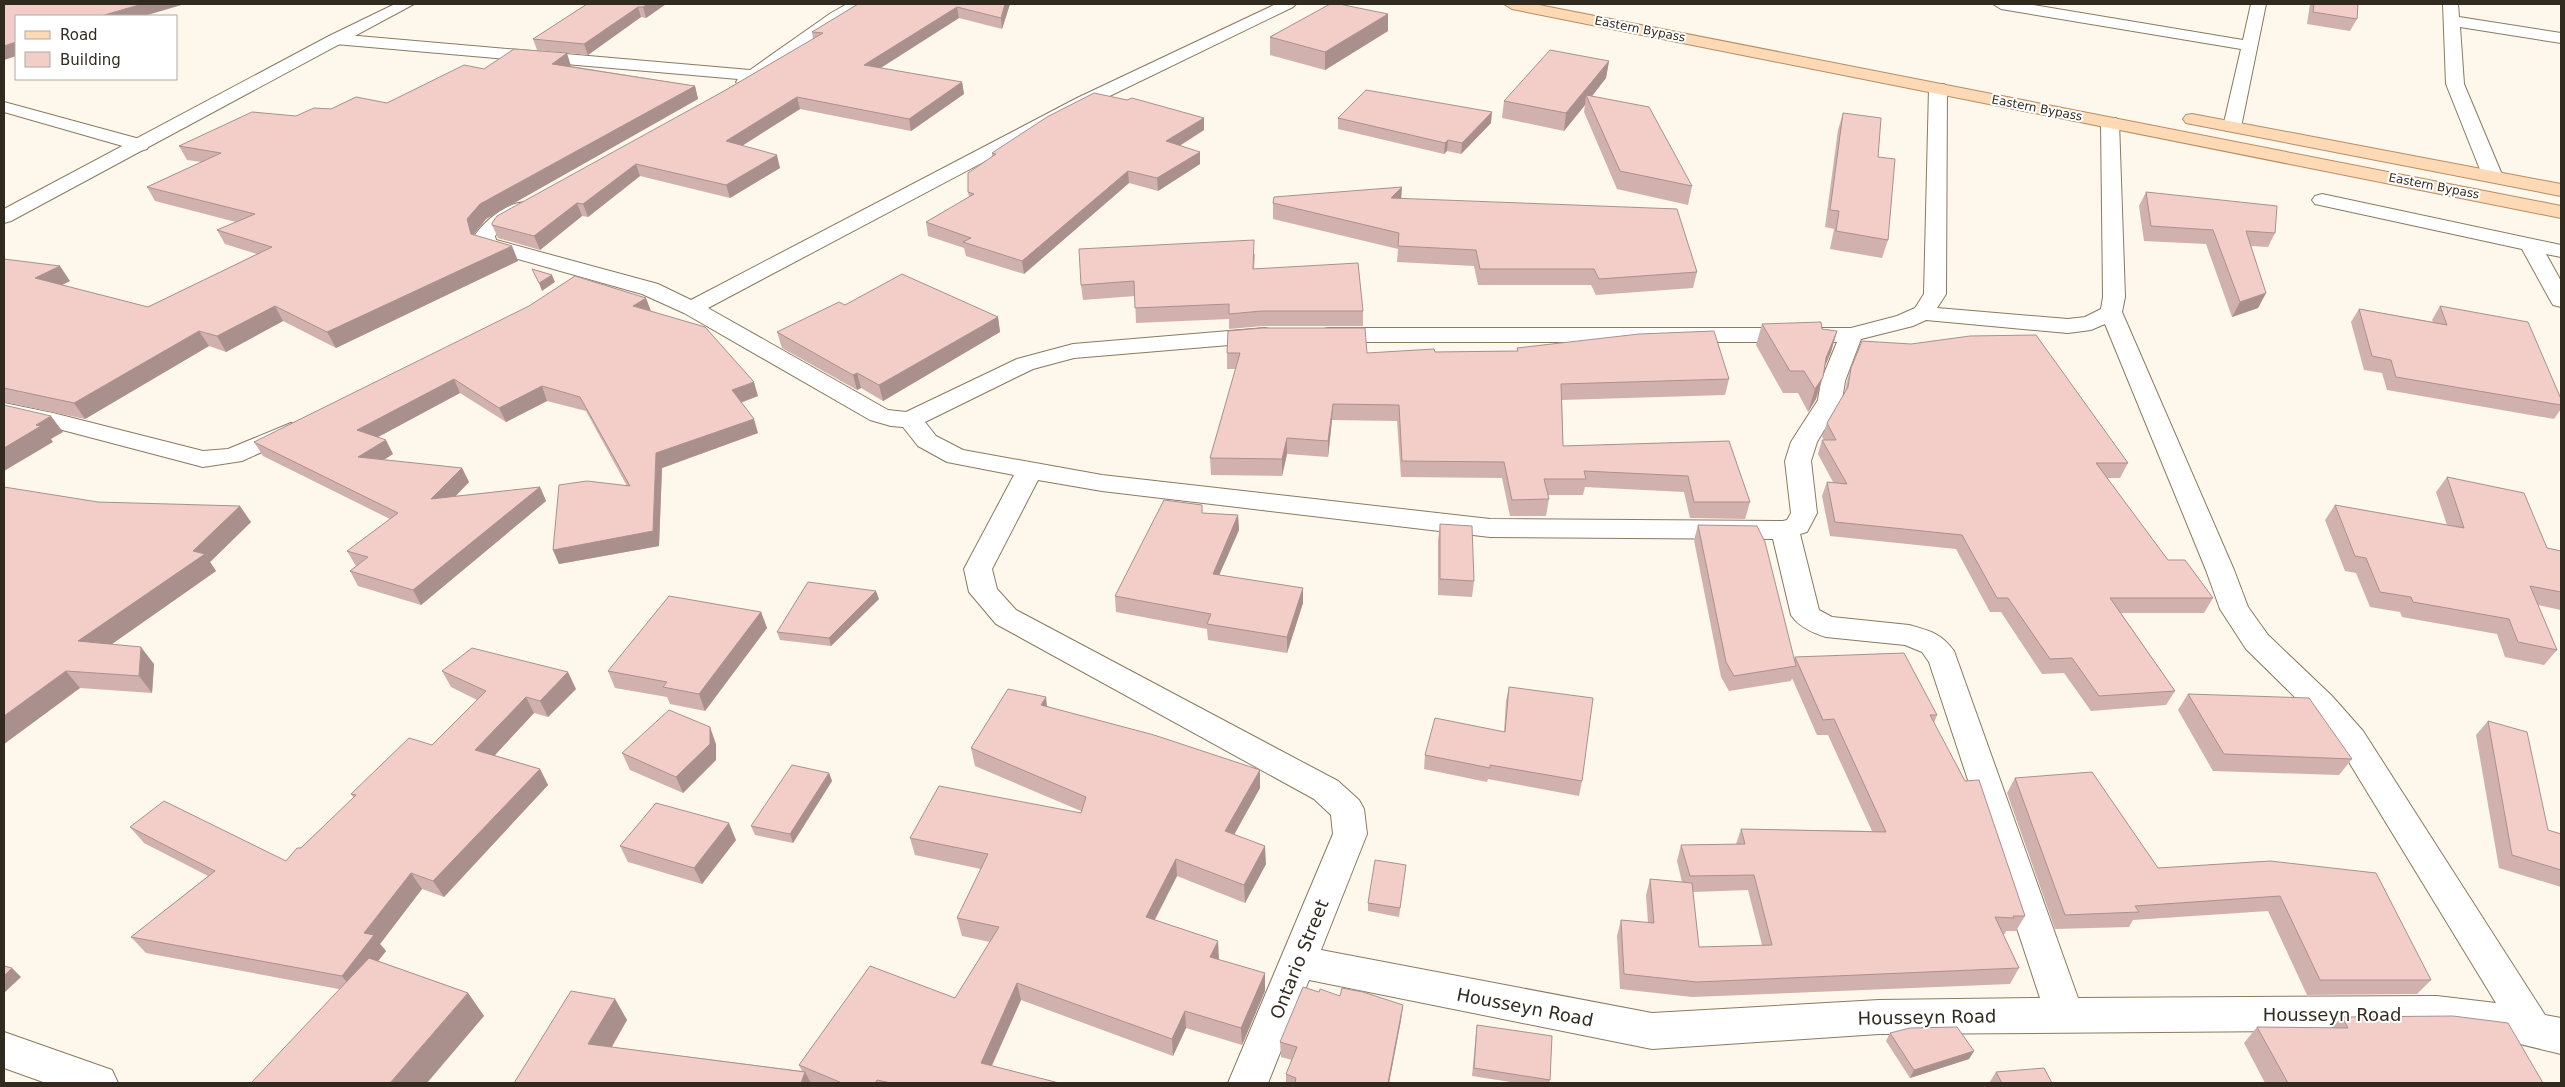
<svg xmlns="http://www.w3.org/2000/svg" width="2565" height="1087" viewBox="0 0 2565 1087" font-family="'DejaVu Sans',sans-serif">
  <style>
    .lines { fill: none; stroke-linecap: round; stroke-linejoin: round }
    .minor-casing { stroke: #8a7a60; stroke-width: 2 }
    .tertiary-casing { stroke: #8a7a60; stroke-width: 2 }
    .primary-casing { stroke: #b68c62; stroke-width: 2 }
    .minor { fill: #fff; fill-rule: evenodd }
    .tertiary { fill: #fff; fill-rule: evenodd }
    .primary { fill: #fed9b6; fill-rule: evenodd }
    .wall { fill: #d1b1ad; fill-rule: evenodd }
    .shaded-wall { fill: #aa908d }
    .building { fill: #f3cec9; stroke: #aa908d }
    .labels { text-anchor: middle; dominant-baseline: central; stroke-width: 4; stroke-linejoin: round; paint-order: stroke }
    .far-street-label { font-size: 12px; fill: #312a1f; stroke: #fff }
    .near-street-label { font-size: 18px; fill: #312a1f; stroke: #fff }
  </style>
  <rect width="100%" height="100%" fill="#fef7eb"/>
  <g class="lines">
    <defs>
      <g id="minor">
        <polygon points="847,4 866,4 841,19 762,80 751,86 739,86 736,82 738,79 335,44 327,39 335,34 750,70 831,13"/>
        <path d="M1276,4H1296L1293,7L1089,106L708,308L888,410L906,412L1017,359L1073,344L1265,328L1273,330L1276,335L1273,340L1265,342L1074,358L1033,369L925,422L936,436L963,450L1102,475L1490,519L1783,521L1787,520L1791,513L1785,461L1791,442L1818,400L1821,381L1837,342H1328L1320,340L1317,335L1320,330L1328,328H1851L1897,316L1915,308L1924,294L1929,88L1932,84H1944L1947,88L1946,294L1937,308L2068,319L2085,317L2101,309L2103,297L2101,122L2104,118H2116L2119,122L2125,297L2122,312L2234,570L2248,607L2268,635L2332,696L2363,731L2545,1015L2561,1018V1054L2483,1035L2437,1030L1879,1034L1652,1049L1309,980L1268,1083H1228L1333,834L1331,815L1314,799L996,624L969,592L964,569L1014,475L947,462L918,446L903,427L891,426L870,420L684,313L642,294L479,248L475,235C486,219 512,198 532,203L535,207L532,211L501,228L495,236L496,240L658,284L691,300L1077,98ZM1926,320L2068,333L2091,330L2105,324L2206,570L2220,609L2246,649L2310,712L2341,749L2496,1003L2437,996L2078,998L1954,651C1941,633 1930,631 1909,625L1832,617L1819,610L1800,534L1807,532L1817,513L1811,461L1817,442L1842,400L1845,381L1861,339L1913,326ZM1038,480L1102,491L1490,537L1773,539L1791,615C1799,627 1813,633 1826,637L1905,645L1922,652L1929,662L2040,998L1879,1000L1652,1013L1321,950L1367,834L1364,809L1359,800L1338,781L1016,610L997,589L992,569Z"/>
        <polygon points="1993,4 2027,4 2243,40 2251,4 2266,4 2241,127 2238,131 2226,131 2223,127 2241,49 2001,9"/>
        <polygon points="2443,4 2458,4 2459,17 2561,33 2561,43 2460,27 2464,84 2503,177 2500,181 2486,181 2483,177 2446,84"/>
        <polygon points="4,102 147,141 149,145 147,149 140,151 4,112"/>
        <polygon points="2322,194 2561,245 2561,257 2546,254 2561,281 2561,307 2553,305 2550,300 2522,249 2315,204 2312,200 2315,196"/>
        <polygon points="4,403 53,413 203,451 228,449 291,423 300,425 303,430 300,435 242,461 203,467 51,427 4,417"/>
        <polygon points="4,1032 112,1070 118,1083 46,1083 4,1068"/>
      </g>
      <polygon id="tertiary" points="395,4 414,4 11,221 4,223 4,209 329,36"/>
      <g id="primary">
        <polygon points="1504,4 1534,4 2561,206 2561,218 1512,9"/>
        <polygon points="2192,114 2561,184 2561,196 2186,123 2183,119 2186,115"/>
      </g>
    </defs>
    <use href="#minor" class="minor-casing"/>
    <use href="#tertiary" class="tertiary-casing"/>
    <use href="#primary" class="primary-casing"/>
    <use href="#minor" class="minor"/>
    <use href="#tertiary" class="tertiary"/>
    <use href="#primary" class="primary"/>
  </g>
  <g class="wall">
    <polygon points="587,4 666,4 646,18 641,17 588,55 537,50 533,39"/>
    <polygon points="858,4 1010,4 1002,29 959,18 881,68 962,82 964,94 911,131 800,109 742,146 780,168 730,198 640,176 588,217 582,216 540,250 498,238 492,225 813,39 812,32"/>
    <polygon points="2310,4 2358,4 2357,19 2350,31 2307,24"/>
    <polygon points="1388,14 1388,31 1325,70 1270,55 1270,37"/>
    <polygon points="1609,61 1606,78 1592,96 1692,186 1688,205 1617,189 1584,112 1585,105 1564,131 1502,118 1504,101"/>
    <polygon points="571,66 695,86 698,99 486,219 474,235 512,246 518,261 336,348 283,321 226,352 209,346 85,419 4,402 4,259 70,281 62,285 148,307 257,254 225,244 217,230 236,222 155,201 147,187 201,162 187,160 179,146 296,116 331,109 387,103 484,69"/>
    <polygon points="1843,113 1888,240 1882,258 1830,249 1834,229 1825,227 1838,130"/>
    <polygon points="1204,118 1204,130 1180,145 1200,164 1158,191 1129,183 1024,274 966,256 964,248 928,236 926,222 969,197 968,192 992,156 992,153"/>
    <polygon points="1338,118 1491,123 1461,154 1447,151 1444,154 1338,129"/>
    <polygon points="2146,192 2275,233 2268,247 2251,246 2266,293 2258,308 2232,317 2206,244 2144,241 2139,206"/>
    <polygon points="1402,199 1697,272 1693,288 1596,295 1591,285 1478,285 1474,266 1397,262 1398,249 1273,219 1273,203"/>
    <polygon points="1255,254 1254,269 1363,311 1363,326 1262,326 1229,329 1229,319 1136,323 1135,296 1083,300 1081,285"/>
    <polygon points="845,305 998,317 1000,332 883,401 861,388 857,390 782,348 777,332"/>
    <polygon points="2440,306 2561,399 2561,409 2554,419 2387,390 2382,373 2364,370 2351,322 2359,309 2433,322 2432,320"/>
    <polygon points="651,311 758,396 741,403 758,433 662,468 659,546 559,564 553,550 627,486 586,411 547,401 506,422 460,393 378,437 393,454 384,460 462,468 469,482 456,496 540,487 546,501 421,605 358,586 350,571 356,566 347,551 390,519 263,456 254,442"/>
    <polygon points="1762,324 1837,331 1831,352 1824,368 1816,399 1808,412 1798,393 1783,393 1756,345"/>
    <polygon points="1517,348 1729,379 1725,395 1562,400 1563,446 1729,441 1750,502 1745,519 1690,518 1684,492 1585,487 1583,495 1548,495 1549,499 1546,516 1510,516 1502,478 1401,477 1397,421 1332,420 1328,457 1287,454 1282,476 1211,475 1210,458 1236,369 1227,369 1227,353 1367,353 1435,352 1517,351"/>
    <polygon points="1851,368 2128,463 2120,478 2106,478 2168,560 2213,598 2204,613 2121,613 2175,691 2166,705 2091,711 2064,673 2042,674 2001,612 1990,612 1956,549 1830,536 1822,496 1827,482 1833,482 1818,454 1822,440 1824,440 1822,437 1827,423 1845,392 1847,381"/>
    <polygon points="2447,477 2547,548 2561,551 2561,610 2538,605 2557,650 2544,665 2505,657 2497,634 2402,617 2400,612 2370,607 2356,573 2345,571 2325,520 2335,505 2447,525 2436,492"/>
    <polygon points="98,502 251,522 210,562 216,571 112,644 154,664 152,693 80,688 4,744"/>
    <polygon points="1202,513 1238,515 1239,530 1219,575 1303,588 1303,603 1287,653 1208,640 1207,629 1116,612 1115,596"/>
    <polygon points="1440,524 1474,581 1472,597 1438,595 1438,540"/>
    <path d="M1698,525L1795,659V657L1937,715L1934,723L2025,916L2016,931H2006L2005,934H2003L2019,968L2010,984L1692,997L1620,989L1617,936L1621,920L1648,923L1646,895L1650,879L1682,882L1677,861L1681,845L1736,844L1741,829L1872,831L1828,735H1817L1792,678L1791,681L1729,691L1721,677L1694,540ZM1748,890L1762,945L1699,947L1693,892Z"/>
    <polygon points="879,599 831,646 780,640 777,632"/>
    <polygon points="761,612 767,628 705,711 670,704 667,697 615,688 608,671"/>
    <polygon points="442,671 576,689 548,717 534,713 494,755 540,769 548,785 444,897 422,889 380,944 386,951 378,961 468,993 484,1016 146,953 131,937 208,876 144,843 130,827 286,861 354,798 351,794 432,745 477,700 451,687"/>
    <polygon points="1509,687 1582,781 1579,796 1488,779 1487,782 1424,769 1425,755 1504,732 1506,701"/>
    <polygon points="2188,694 2352,759 2339,775 2213,771 2178,710"/>
    <polygon points="1047,706 1260,788 1234,835 1266,864 1245,903 1177,876 1155,920 1219,958 1218,960 1265,973 1265,991 1242,1045 1186,1028 1173,1056 1021,1000 992,1066 1059,1083 514,1083 615,999 627,1020 612,1047 802,1071 799,1065 955,998 990,942 962,936 957,918 981,869 915,855 910,838 1081,813 1081,811 975,766 971,748"/>
    <polygon points="2488,721 2548,830 2561,834 2561,887 2499,868 2476,735"/>
    <polygon points="716,744 716,760 683,793 630,770 622,753"/>
    <polygon points="829,773 832,781 793,843 755,835 751,826"/>
    <polygon points="2015,778 2158,868 2270,861 2431,980 2417,994 2307,995 2268,911 2133,920 2129,927 2055,929 2007,793"/>
    <polygon points="736,840 702,884 628,862 620,846"/>
    <polygon points="1406,865 1399,917 1368,911 1368,903"/>
    <polygon points="1319,992 1340,996 1403,1005 1401,1020 1389,1083 1286,1083 1286,1074 1292,1060 1281,1057 1280,1042"/>
    <polygon points="2342,1017 2543,1083 2265,1083 2244,1043 2257,1027 2331,1028"/>
    <polygon points="1477,1025 1550,1080 1549,1083 1517,1083 1472,1076 1476,1033"/>
    <polygon points="1890,1033 1974,1051 1969,1059 1910,1078 1886,1041"/>
    <polygon points="1996,1072 2052,1083 1989,1083"/>
  </g>
  <g class="shaded-wall">
    <polygon points="142,4 185,4 144,16 101,16"/>
    <polygon points="648,4 666,4 646,18 643,7"/>
    <polygon points="1005,4 1010,4 1002,29 1001,18"/>
    <polygon points="638,7 641,17 588,55 584,44"/>
    <polygon points="957,7 959,18 866,77 864,65"/>
    <polygon points="1388,14 1388,31 1325,70 1325,52"/>
    <polygon points="16,42 16,56 4,60 4,46"/>
    <polygon points="567,53 571,66 556,77 552,64"/>
    <polygon points="1609,61 1606,78 1589,100 1586,95 1585,105 1564,131 1566,113"/>
    <polygon points="962,82 964,94 911,131 909,119"/>
    <polygon points="695,86 698,99 486,219 474,234 477,249 471,234 467,219 480,204"/>
    <polygon points="797,97 800,109 729,154 726,141"/>
    <polygon points="1492,112 1491,123 1461,154 1462,143"/>
    <polygon points="1204,118 1204,130 1167,154 1166,141"/>
    <polygon points="1448,140 1447,151 1444,154 1445,143"/>
    <polygon points="1200,152 1200,164 1158,191 1157,178"/>
    <polygon points="777,155 780,168 730,198 726,185"/>
    <polygon points="636,164 640,176 588,217 583,204"/>
    <polygon points="1128,171 1129,183 1024,274 1022,261"/>
    <polygon points="1402,187 1401,202 1391,198"/>
    <polygon points="577,203 582,216 540,250 534,236"/>
    <polygon points="512,246 518,261 336,348 327,332"/>
    <polygon points="60,266 70,281 45,293 35,278"/>
    <polygon points="552,275 555,282 542,291 539,283"/>
    <polygon points="2266,293 2258,308 2232,317 2240,302"/>
    <polygon points="646,298 651,311 633,306"/>
    <polygon points="275,306 283,321 226,352 217,336"/>
    <polygon points="998,317 1000,332 883,401 879,385"/>
    <polygon points="199,331 209,346 85,419 74,403"/>
    <polygon points="1837,331 1831,352 1819,380 1826,358"/>
    <polygon points="857,373 861,388 857,390 853,375"/>
    <polygon points="1823,377 1816,399 1808,412 1815,389"/>
    <polygon points="454,379 460,393 365,444 357,430"/>
    <polygon points="754,382 758,396 736,404 732,390"/>
    <polygon points="542,386 547,401 506,422 499,408"/>
    <polygon points="1333,404 1332,420 1328,457 1328,441"/>
    <polygon points="51,416 63,432 51,439 53,442 4,471 4,448 36,425"/>
    <polygon points="754,419 758,433 662,468 659,546 559,564 553,550 653,531 656,453"/>
    <polygon points="1287,438 1287,454 1282,476 1282,459"/>
    <polygon points="386,440 393,454 365,471 358,457"/>
    <polygon points="462,468 469,482 439,513 431,499"/>
    <polygon points="540,487 546,501 421,605 413,590"/>
    <polygon points="240,506 251,522 210,562 216,571 92,658 78,641 193,551"/>
    <polygon points="1238,515 1239,530 1213,589 1213,574"/>
    <polygon points="1303,588 1303,603 1287,653 1287,637"/>
    <polygon points="876,591 879,599 831,646 829,638"/>
    <polygon points="761,612 767,628 705,711 699,694"/>
    <polygon points="141,647 154,664 152,693 139,676"/>
    <polygon points="66,671 80,688 4,744 4,716"/>
    <polygon points="568,672 576,689 548,717 540,701"/>
    <polygon points="526,697 534,713 485,766 475,750"/>
    <polygon points="1046,697 1048,715 1041,705"/>
    <polygon points="710,727 716,744 716,760 683,793 676,777"/>
    <polygon points="540,769 548,785 444,897 433,881"/>
    <polygon points="1260,770 1260,788 1226,849 1225,831"/>
    <polygon points="829,773 832,781 793,843 790,834"/>
    <polygon points="729,823 736,840 702,884 694,868"/>
    <polygon points="1265,846 1266,864 1245,903 1244,885"/>
    <polygon points="1176,859 1177,876 1147,934 1146,917"/>
    <polygon points="411,873 422,889 380,944 386,951 354,992 342,976 364,933"/>
    <polygon points="1218,941 1219,958 1211,975 1210,957"/>
    <polygon points="12,968 21,977 4,993 4,976"/>
    <polygon points="1265,973 1265,991 1242,1045 1241,1028"/>
    <polygon points="1017,983 1021,1000 985,1080 981,1063"/>
    <polygon points="468,993 484,1016 427,1083 390,1083"/>
    <polygon points="615,999 627,1020 601,1065 588,1044"/>
    <polygon points="1403,1005 1401,1020 1389,1083 1388,1083"/>
    <polygon points="1185,1011 1186,1028 1173,1056 1172,1039"/>
    <polygon points="1974,1051 1969,1059 1910,1078 1914,1070"/>
    <polygon points="805,1072 811,1083 801,1083"/>
  </g>
  <g class="building">
    <polygon points="4,4 142,4 101,16 16,16 16,42 4,46"/>
    <polygon points="587,4 648,4 643,7 638,7 584,44 533,39"/>
    <polygon points="858,4 1005,4 1001,18 957,7 864,65 962,82 909,119 797,97 726,141 777,155 726,185 636,164 583,204 577,203 534,236 492,225 492,223 497,216 724,91 823,33 812,32"/>
    <polygon points="1330,4 1339,4 1388,14 1325,52 1270,37"/>
    <polygon points="2314,4 2358,4 2357,19 2313,12"/>
    <polygon points="514,49 567,53 552,64 695,86 480,204 467,219 471,234 512,246 327,332 275,306 217,336 199,331 74,403 4,388 4,259 60,266 35,278 148,307 272,247 217,230 255,214 147,187 221,153 179,146 252,112 296,116 314,108 331,109 356,97 387,103 464,65 484,69"/>
    <polygon points="1550,50 1609,61 1566,113 1504,101"/>
    <polygon points="1366,90 1492,112 1462,143 1448,140 1445,143 1338,118"/>
    <polygon points="1094,93 1127,100 1132,98 1204,118 1166,141 1200,152 1157,178 1128,171 1022,261 963,242 971,238 926,222 974,194 968,192 968,173 996,154 992,153 1047,117"/>
    <polygon points="1586,95 1649,107 1692,186 1620,171"/>
    <polygon points="1843,113 1881,118 1878,157 1895,159 1888,240 1836,231 1839,211 1830,210"/>
    <polygon points="1402,187 1391,198 1677,209 1697,272 1599,279 1594,269 1480,269 1476,250 1398,246 1399,233 1273,203 1274,197"/>
    <polygon points="2146,192 2277,206 2275,233 2246,231 2266,293 2240,302 2213,230 2151,226"/>
    <polygon points="1254,240 1253,269 1358,263 1363,311 1262,311 1229,314 1229,304 1135,308 1134,281 1081,285 1079,249"/>
    <polygon points="532,269 552,275 539,283"/>
    <polygon points="902,274 998,317 879,385 857,373 853,375 777,332 839,302 845,305"/>
    <polygon points="575,276 646,298 633,306 705,327 754,382 732,390 754,419 656,453 653,531 553,550 559,485 587,481 630,486 580,397 542,386 499,408 454,379 357,430 386,440 358,457 462,468 431,499 540,487 413,590 350,571 368,557 347,551 398,513 254,442 529,306"/>
    <polygon points="2440,306 2528,322 2561,399 2561,405 2396,377 2391,360 2372,356 2359,309 2447,325"/>
    <polygon points="1821,322 1822,329 1837,331 1826,358 1823,377 1815,389 1804,371 1790,371 1762,324"/>
    <polygon points="1262,328 1365,328 1367,353 1434,349 1435,352 1518,351 1517,348 1639,334 1714,331 1729,379 1561,384 1563,446 1729,441 1750,502 1694,502 1688,476 1584,471 1586,479 1544,479 1549,499 1512,500 1504,462 1402,461 1399,405 1333,404 1328,441 1287,438 1282,459 1210,458 1240,353 1227,353 1228,331"/>
    <polygon points="2036,335 2128,463 2096,463 2168,560 2185,560 2213,598 2110,598 2175,691 2099,696 2072,658 2050,659 2008,598 1997,598 1962,535 1835,522 1827,482 1847,484 1822,440 1836,440 1827,423 1848,387 1851,368 1862,341 1911,344 1970,336"/>
    <polygon points="4,405 51,416 36,425 41,426 4,448"/>
    <polygon points="2447,477 2524,493 2547,548 2561,551 2561,592 2530,586 2557,650 2518,642 2509,619 2413,602 2411,597 2380,592 2366,558 2355,556 2335,505 2464,528"/>
    <polygon points="4,487 98,502 240,506 193,551 205,554 78,641 141,647 139,676 66,671 4,716"/>
    <polygon points="1164,500 1202,505 1202,513 1238,515 1213,574 1303,588 1287,637 1207,624 1211,614 1115,596"/>
    <polygon points="1440,524 1472,526 1474,581 1440,579"/>
    <polygon points="1698,525 1757,526 1765,542 1796,666 1734,676 1726,662"/>
    <polygon points="808,582 876,591 829,638 777,632"/>
    <polygon points="669,596 761,612 699,694 663,687 667,682 608,671"/>
    <polygon points="472,648 568,672 540,701 526,697 475,750 540,769 433,881 411,873 364,933 374,935 342,976 131,937 215,871 130,827 164,801 286,861 297,848 301,848 356,795 351,794 409,738 432,745 486,691 442,671"/>
    <polygon points="1904,653 1937,715 1930,715 1965,781 1979,780 2025,916 2013,916 2014,918 1995,917 2019,968 1697,982 1624,974 1621,920 1654,923 1650,879 1692,883 1699,947 1772,945 1754,875 1690,876 1681,845 1745,844 1741,829 1886,832 1834,719 1823,720 1795,657"/>
    <polygon points="1509,687 1593,698 1582,781 1490,765 1490,768 1425,755 1435,718 1505,732"/>
    <polygon points="1008,689 1046,697 1041,705 1154,735 1260,770 1225,831 1265,846 1244,885 1176,859 1146,917 1218,941 1210,957 1265,973 1241,1028 1185,1011 1172,1039 1017,983 981,1063 1059,1083 891,1083 877,1080 875,1083 842,1083 799,1065 870,966 955,998 999,927 957,918 988,854 910,838 939,786 1081,813 1086,797 971,748"/>
    <polygon points="2188,694 2309,698 2352,759 2224,754"/>
    <polygon points="669,710 710,727 710,744 676,777 622,753"/>
    <polygon points="2488,721 2527,732 2548,830 2561,834 2561,870 2512,855"/>
    <polygon points="792,765 829,773 790,834 751,826"/>
    <polygon points="2092,772 2158,868 2270,861 2376,873 2431,980 2320,980 2280,896 2135,906 2139,912 2065,915 2015,778"/>
    <polygon points="656,803 729,823 694,868 620,846"/>
    <polygon points="1375,860 1406,865 1400,908 1368,903"/>
    <polygon points="369,958 468,993 390,1083 251,1083"/>
    <polygon points="4,966 12,968 4,976"/>
    <polygon points="1303,987 1319,992 1320,989 1340,996 1342,988 1363,992 1403,1005 1388,1083 1295,1083 1296,1078 1286,1074 1297,1047 1280,1042"/>
    <polygon points="571,991 615,999 588,1044 805,1072 801,1083 514,1083"/>
    <polygon points="2453,1016 2508,1023 2543,1083 2288,1083 2257,1027 2348,1028 2342,1017"/>
    <polygon points="1477,1025 1552,1036 1550,1080 1474,1068"/>
    <polygon points="1957,1027 1974,1051 1914,1070 1890,1033 1910,1028"/>
    <polygon points="2044,1068 2052,1083 2002,1083 1996,1072"/>
  </g>
  <g class="labels">
    <g class="far-street-label">
      <text transform="translate(1640 29) rotate(11)">Eastern Bypass</text>
      <text transform="translate(2037 108) rotate(11)">Eastern Bypass</text>
      <text transform="translate(2434 186) rotate(11)">Eastern Bypass</text>
    </g>
    <g class="near-street-label">
      <text transform="translate(1299 959) rotate(-68)">Ontario Street</text>
      <text transform="translate(1525 1007) rotate(11)">Housseyn Road</text>
      <text x="2332" y="1014">Housseyn Road</text>
      <text transform="translate(1927 1017) rotate(-1)">Housseyn Road</text>
    </g>
  </g>
  <rect width="2565" height="1087" fill="none" stroke="#312a1f" stroke-width="10"/>
  <rect x="15" y="15" width="162" height="65" fill="#ffffff" stroke="#adaaa5"/>
  <rect x="25" y="31" width="25" height="8" fill="#fed9b6" stroke="#adaaa5"/>
  <text x="60" y="40" font-size="15" fill="#312a1f">Road</text>
  <rect x="25" y="52" width="25" height="15" fill="#f3cec9" stroke="#adaaa5"/>
  <text x="60" y="65" font-size="15" fill="#312a1f">Building</text>
</svg>
